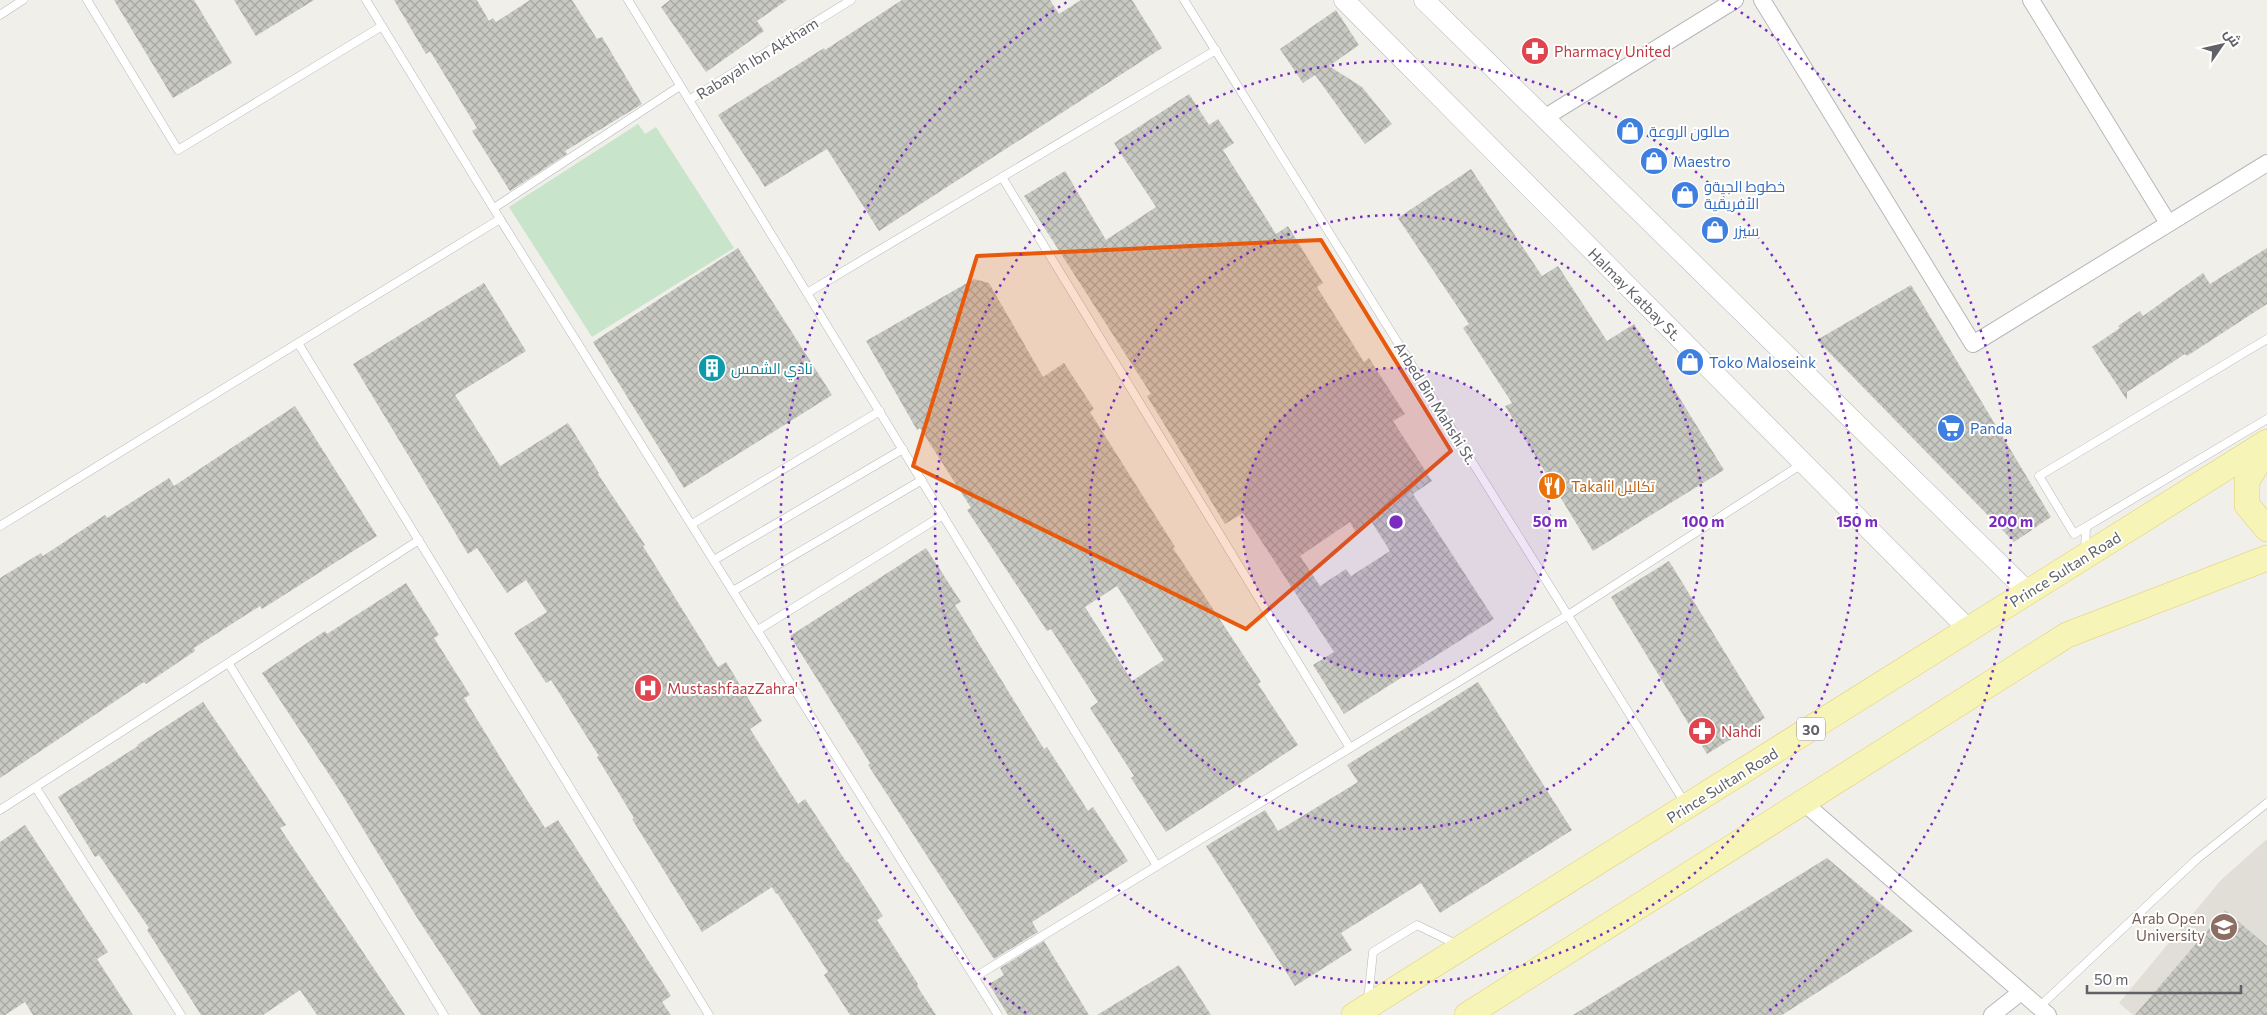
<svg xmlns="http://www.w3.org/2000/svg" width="2267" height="1015" viewBox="0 0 2267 1015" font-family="Commissioner,Cairo,sans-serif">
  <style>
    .education { fill: #e0ded7 }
    .park { fill: #c8e4cb }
    .building { fill: url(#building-cross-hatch); fill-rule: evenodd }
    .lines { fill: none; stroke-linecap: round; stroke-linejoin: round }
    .service-casing { stroke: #b5b7bb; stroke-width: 9 }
    .minor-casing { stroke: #b5b7bb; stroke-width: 18 }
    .tertiary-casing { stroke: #b5b7bb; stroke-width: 21 }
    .primary-casing { stroke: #e3cf6f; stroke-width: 26 }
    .service { stroke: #fff; stroke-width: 8 }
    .minor { stroke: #fff; stroke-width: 16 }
    .tertiary { stroke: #fff; stroke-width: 20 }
    .primary { stroke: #f7f4b7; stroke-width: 25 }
    .marked { fill: #e8590c; fill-opacity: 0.2; stroke: #e8590c; stroke-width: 4; stroke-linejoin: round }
    .ring { fill: none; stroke: #7b2cbf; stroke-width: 2.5; stroke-dasharray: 2.5 5 }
    .labels { text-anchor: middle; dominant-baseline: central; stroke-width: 4; stroke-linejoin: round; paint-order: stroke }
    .shield { fill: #fff; stroke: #909195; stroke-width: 1 }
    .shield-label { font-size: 14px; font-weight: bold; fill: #606267 }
    .health-label { font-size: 15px; fill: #be3a42; stroke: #fff; text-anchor: start }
    .street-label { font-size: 15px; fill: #606267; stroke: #fff }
    .shop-label { font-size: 15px; fill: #366cbe; stroke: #fff; text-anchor: start }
    .culture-label { font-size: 15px; fill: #0d838f; stroke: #fff; text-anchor: start }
    .food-label { font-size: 15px; fill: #c56008; stroke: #fff; text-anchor: start }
    .education-label { font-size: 15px; fill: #785e54; stroke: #fff; text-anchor: end }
    .centre { fill: #7b2cbf; stroke: #fff; stroke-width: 2.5 }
    .ring-label { font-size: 15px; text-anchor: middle; font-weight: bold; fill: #7b2cbf; stroke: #fff; stroke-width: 4; stroke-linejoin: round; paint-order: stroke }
  </style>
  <defs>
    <pattern id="building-cross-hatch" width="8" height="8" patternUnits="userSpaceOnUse" patternTransform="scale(1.25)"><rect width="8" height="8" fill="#c9c9c3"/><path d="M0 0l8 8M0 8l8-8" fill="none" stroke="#a7a7a2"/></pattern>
  </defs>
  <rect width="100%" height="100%" fill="#f0efe9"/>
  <polygon class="education" points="2267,839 2267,1015 2133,1015 2119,1003 2221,880"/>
  <polygon class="park" points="638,124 645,134 656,127 734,248 592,337 509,207"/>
  <g class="building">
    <polygon points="114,0 194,0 232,63 173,98"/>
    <polygon points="234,0 314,0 256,36"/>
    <polygon points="394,0 477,0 489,21 493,18 496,22 530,0 572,0 597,39 602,37 642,104 565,151 567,154 510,191 472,131 477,128 430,51 426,54"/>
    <polygon points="670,0 787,0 757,21 764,31 706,72 661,7"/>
    <polygon points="902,0 1050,0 1059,14 1081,0 1132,0 1162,48 879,231 827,149 765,187 718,115 824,48 825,50"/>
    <polygon points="1336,10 1359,45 1329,66 1362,87 1392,124 1365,144 1315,75 1303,83 1280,49"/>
    <path d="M1189,94L1209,125L1218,119L1234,143L1223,150L1276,234L1288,226L1323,283L1317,287L1364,362L1369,358L1405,414L1393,421L1432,481L1413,494L1494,619L1344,714L1313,665L1334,652L1243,513L1225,524L1147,396L1151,394L1024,196L1065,171L1106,240L1156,207L1114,143ZM1371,521L1390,551L1351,576L1346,569L1320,586L1300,556L1350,522L1355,531Z"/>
    <polygon points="1471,169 1542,276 1558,266 1607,341 1634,324 1724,470 1593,551 1505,406 1512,403 1463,328 1469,324 1398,218"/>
    <polygon points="738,248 832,395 684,488 593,342"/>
    <polygon points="2267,248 2267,304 2187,356 2185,354 2127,392 2127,400 2092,347 2120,328 2118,326 2140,311 2143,316 2203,273 2210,284"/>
    <path d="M974,279L989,283L1043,377L1064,363L1094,409L1090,412L1175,547L1173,548L1261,682L1258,684L1298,745L1166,832L1131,778L1134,776L1090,708L1098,702L1051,629L1047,631L967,510L971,508L920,428L917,430L866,341ZM1117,586L1164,660L1132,681L1085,607Z"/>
    <polygon points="484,283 526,351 455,395 500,466 568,423 599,473 598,474 645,545 643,546 718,667 726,662 762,721 750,729 798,804 805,799 847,863 848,862 883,916 877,920 918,984 917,986 936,1015 850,1015 824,975 828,972 777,893 776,894 772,887 702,932 632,819 634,818 597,757 599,756 551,680 546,683 514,633 547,612 526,580 507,593 477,548 468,554 353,364"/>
    <polygon points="1911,285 2051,517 2014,542 1817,340"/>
    <polygon points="295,406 377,536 262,609 260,606 194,648 195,651 146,684 144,682 0,778 0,578 41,553 43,556 105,515 107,518 169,478 174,486"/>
    <polygon points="926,548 961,602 955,605 1044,749 1047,747 1088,811 1093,807 1128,861 1032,922 1038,932 994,959 868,765 870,763 790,636"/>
    <polygon points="1669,561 1765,718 1707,754 1611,597"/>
    <polygon points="406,583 439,635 434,638 470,695 464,698 508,770 545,828 558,820 671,996 662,1002 671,1015 481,1015 416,916 340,791 262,673 325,631 327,634"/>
    <polygon points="1478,682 1572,830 1440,913 1421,883 1341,933 1352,950 1295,986 1206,846 1265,810 1278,831 1358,782 1347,765"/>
    <polygon points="203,702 286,825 280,828 405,1015 317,1015 300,990 263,1015 201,1015 147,930 149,928 99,855 95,857 58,797 138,746 137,745"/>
    <polygon points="25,825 108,952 97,959 133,1015 33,1015 25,1002 5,1015 0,1015 0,842"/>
    <polygon points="1827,858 1913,931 1782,1015 1573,1015"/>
    <polygon points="2225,910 2267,946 2267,1015 2135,1015"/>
    <polygon points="1044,941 1089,1015 1008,1015 989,984 1004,975 1000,968"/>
    <polygon points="1179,965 1211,1015 1097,1015"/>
  </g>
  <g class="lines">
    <defs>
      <g id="service">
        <polyline points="87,0 178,150 382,26"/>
        <polyline points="628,0 1157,866"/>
        <polyline points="1184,0 1685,803"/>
        <polyline points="0,15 23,0"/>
        <polyline points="689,100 851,0"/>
        <polyline points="1002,177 1350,748"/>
        <polyline points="494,208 680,86"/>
        <polyline points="500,219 998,1015"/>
        <polyline points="807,293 1216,50"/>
        <polyline points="2267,339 2039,476 2074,534 2267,419"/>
        <polyline points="298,343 709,1015"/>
        <polyline points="692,524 880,411"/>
        <polyline points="0,526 500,219 366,0"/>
        <polyline points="2085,550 2086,527"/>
        <polyline points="714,560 903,449"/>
        <polyline points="733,591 922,480"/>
        <polyline points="758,630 943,515"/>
        <polyline points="229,664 444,1015"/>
        <polyline points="36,788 181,1015"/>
        <polyline points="0,810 419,540"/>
        <polyline points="975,977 1568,615 1802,464"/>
        <polyline points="1368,1000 1373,952 1417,925 1458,945"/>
        <polyline points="2039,1007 2197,859 2267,803"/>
      </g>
      <g id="minor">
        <polyline points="1762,0 1973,344 2267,163"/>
        <polyline points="2031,0 2168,223"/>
        <polyline points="1544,118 1735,0"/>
        <polyline points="1803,802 2048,1015"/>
        <polyline points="1992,1015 2021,992"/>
      </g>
      <g id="tertiary">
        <polyline points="1344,0 1969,630"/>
        <polyline points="1424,0 2028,592"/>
      </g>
      <g id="primary">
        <polyline points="2267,448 2247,481 2247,505 2267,529"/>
        <polyline points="1354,1015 2267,442"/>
        <polyline points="1467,1015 2067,635 2267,558"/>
      </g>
    </defs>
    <use href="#service" class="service-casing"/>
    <use href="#minor" class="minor-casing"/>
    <use href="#tertiary" class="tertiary-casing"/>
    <use href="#primary" class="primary-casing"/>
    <use href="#service" class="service"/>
    <use href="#minor" class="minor"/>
    <use href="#tertiary" class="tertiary"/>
    <use href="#primary" class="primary"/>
  </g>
  <path class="marked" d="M1321,240L1451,451L1246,629L913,466L977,256Z"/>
  <circle cx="1396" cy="522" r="154" fill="#7b2cbf" fill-opacity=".12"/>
  <g class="ring">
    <circle cx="1396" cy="522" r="154"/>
    <circle cx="1396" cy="522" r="307"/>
    <circle cx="1396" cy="522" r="461"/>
    <path d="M1026 1013A615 615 0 0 1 1070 0M1722 0A615 615 0 0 1 1766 1013"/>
  </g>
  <defs>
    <symbol id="pharmacy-disc" viewBox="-11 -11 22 22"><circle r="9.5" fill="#e0444e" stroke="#fff"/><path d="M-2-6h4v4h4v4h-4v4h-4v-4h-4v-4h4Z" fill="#fff"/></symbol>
    <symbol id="shop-disc" viewBox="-11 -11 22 22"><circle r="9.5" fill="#3f7fe0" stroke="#fff"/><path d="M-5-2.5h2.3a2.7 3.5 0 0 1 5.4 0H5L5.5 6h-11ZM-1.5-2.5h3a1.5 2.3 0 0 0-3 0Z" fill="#fff"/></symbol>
    <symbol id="building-disc" viewBox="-11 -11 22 22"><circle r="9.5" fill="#0f9aa8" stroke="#fff"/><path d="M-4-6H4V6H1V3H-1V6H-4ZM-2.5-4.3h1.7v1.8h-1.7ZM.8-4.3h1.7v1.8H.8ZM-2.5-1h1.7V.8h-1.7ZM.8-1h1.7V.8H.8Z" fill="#fff"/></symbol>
    <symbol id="supermarket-disc" viewBox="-11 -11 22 22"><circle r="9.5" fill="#3f7fe0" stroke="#fff"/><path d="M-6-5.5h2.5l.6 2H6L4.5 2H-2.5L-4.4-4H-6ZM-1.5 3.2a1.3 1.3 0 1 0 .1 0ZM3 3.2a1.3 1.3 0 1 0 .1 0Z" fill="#fff"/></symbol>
    <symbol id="restaurant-disc" viewBox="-11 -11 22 22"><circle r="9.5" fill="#e8710a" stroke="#fff"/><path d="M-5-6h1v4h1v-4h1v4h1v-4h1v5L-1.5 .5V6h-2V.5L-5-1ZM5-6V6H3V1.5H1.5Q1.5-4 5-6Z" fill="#fff"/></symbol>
    <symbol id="hospital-disc" viewBox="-11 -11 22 22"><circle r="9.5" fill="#e0444e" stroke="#fff"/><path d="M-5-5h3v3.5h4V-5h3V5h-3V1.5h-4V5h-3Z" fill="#fff"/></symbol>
    <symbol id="university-disc" viewBox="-11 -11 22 22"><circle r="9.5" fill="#8d6e63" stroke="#fff"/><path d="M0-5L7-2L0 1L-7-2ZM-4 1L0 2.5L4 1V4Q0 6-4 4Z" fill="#fff"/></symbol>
  </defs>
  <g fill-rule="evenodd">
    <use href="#pharmacy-disc" x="1519" y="35" width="32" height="32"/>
    <use href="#shop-disc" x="1614" y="115" width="32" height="32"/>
    <use href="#shop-disc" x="1638" y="145" width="32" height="32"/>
    <use href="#shop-disc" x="1669" y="179" width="32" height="32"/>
    <use href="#shop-disc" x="1699" y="214" width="32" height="32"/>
    <use href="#shop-disc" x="1674" y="346" width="32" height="32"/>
    <use href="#building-disc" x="696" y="352" width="32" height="32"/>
    <use href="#supermarket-disc" x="1935" y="412" width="32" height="32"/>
    <use href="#restaurant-disc" x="1536" y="470" width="32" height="32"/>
    <use href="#hospital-disc" x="632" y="672" width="32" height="32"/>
    <use href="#pharmacy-disc" x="1686" y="715" width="32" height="32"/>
    <use href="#university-disc" x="2208" y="911" width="32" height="32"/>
  </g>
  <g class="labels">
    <rect class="shield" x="1797" y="717.5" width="28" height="23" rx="4"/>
    <g class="shield-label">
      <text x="1811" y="729">30</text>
    </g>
    <g class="health-label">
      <text x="1554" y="51">Pharmacy United</text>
      <text x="667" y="688">MustashfaazZahra'</text>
      <text x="1721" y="731">Nahdi</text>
    </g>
    <g class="street-label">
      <text transform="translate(757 58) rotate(-32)">Rabayah Ibn Aktham</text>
      <text transform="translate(1635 294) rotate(45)">Halmay Katbay St.</text>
      <text transform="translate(1436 403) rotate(58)">Arbed Bin Mahshi St.</text>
      <text transform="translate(2065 569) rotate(-32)">Prince Sultan Road</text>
      <text transform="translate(1722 785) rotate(-32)">Prince Sultan Road</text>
    </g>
    <g class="shop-label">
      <text x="1649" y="131">صالون الروعة</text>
      <text x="1673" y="161">Maestro</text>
      <text x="1704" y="186">خطوط الجيةو<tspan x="1704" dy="17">الأفريقية</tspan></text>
      <text x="1734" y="230">سيزر</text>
      <text x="1709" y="362">Toko Maloseink</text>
      <text x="1970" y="428">Panda</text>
    </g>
    <g class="culture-label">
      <text x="731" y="368">نادي الشمس</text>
    </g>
    <g class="food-label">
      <text x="1571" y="486">Takalil تكاليل</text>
    </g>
    <g class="education-label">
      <text x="2205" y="918">Arab Open<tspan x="2205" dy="17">University</tspan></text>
    </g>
  </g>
  <circle cx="1396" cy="522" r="8" class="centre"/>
  <g class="ring-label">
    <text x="1550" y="527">50 m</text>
    <text x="1703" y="527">100 m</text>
    <text x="1857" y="527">150 m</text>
    <text x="2011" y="527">200 m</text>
  </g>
  <g transform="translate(2222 45) rotate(56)" stroke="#ffffff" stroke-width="4" paint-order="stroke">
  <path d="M0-4L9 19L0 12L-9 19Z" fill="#606267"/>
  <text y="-8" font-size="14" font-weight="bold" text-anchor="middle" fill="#606267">ش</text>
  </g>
  <path d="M2087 985v8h154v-8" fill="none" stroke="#606267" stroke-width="2.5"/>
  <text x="2094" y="985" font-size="15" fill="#606267" stroke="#ffffff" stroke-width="4" paint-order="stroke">50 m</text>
</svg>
